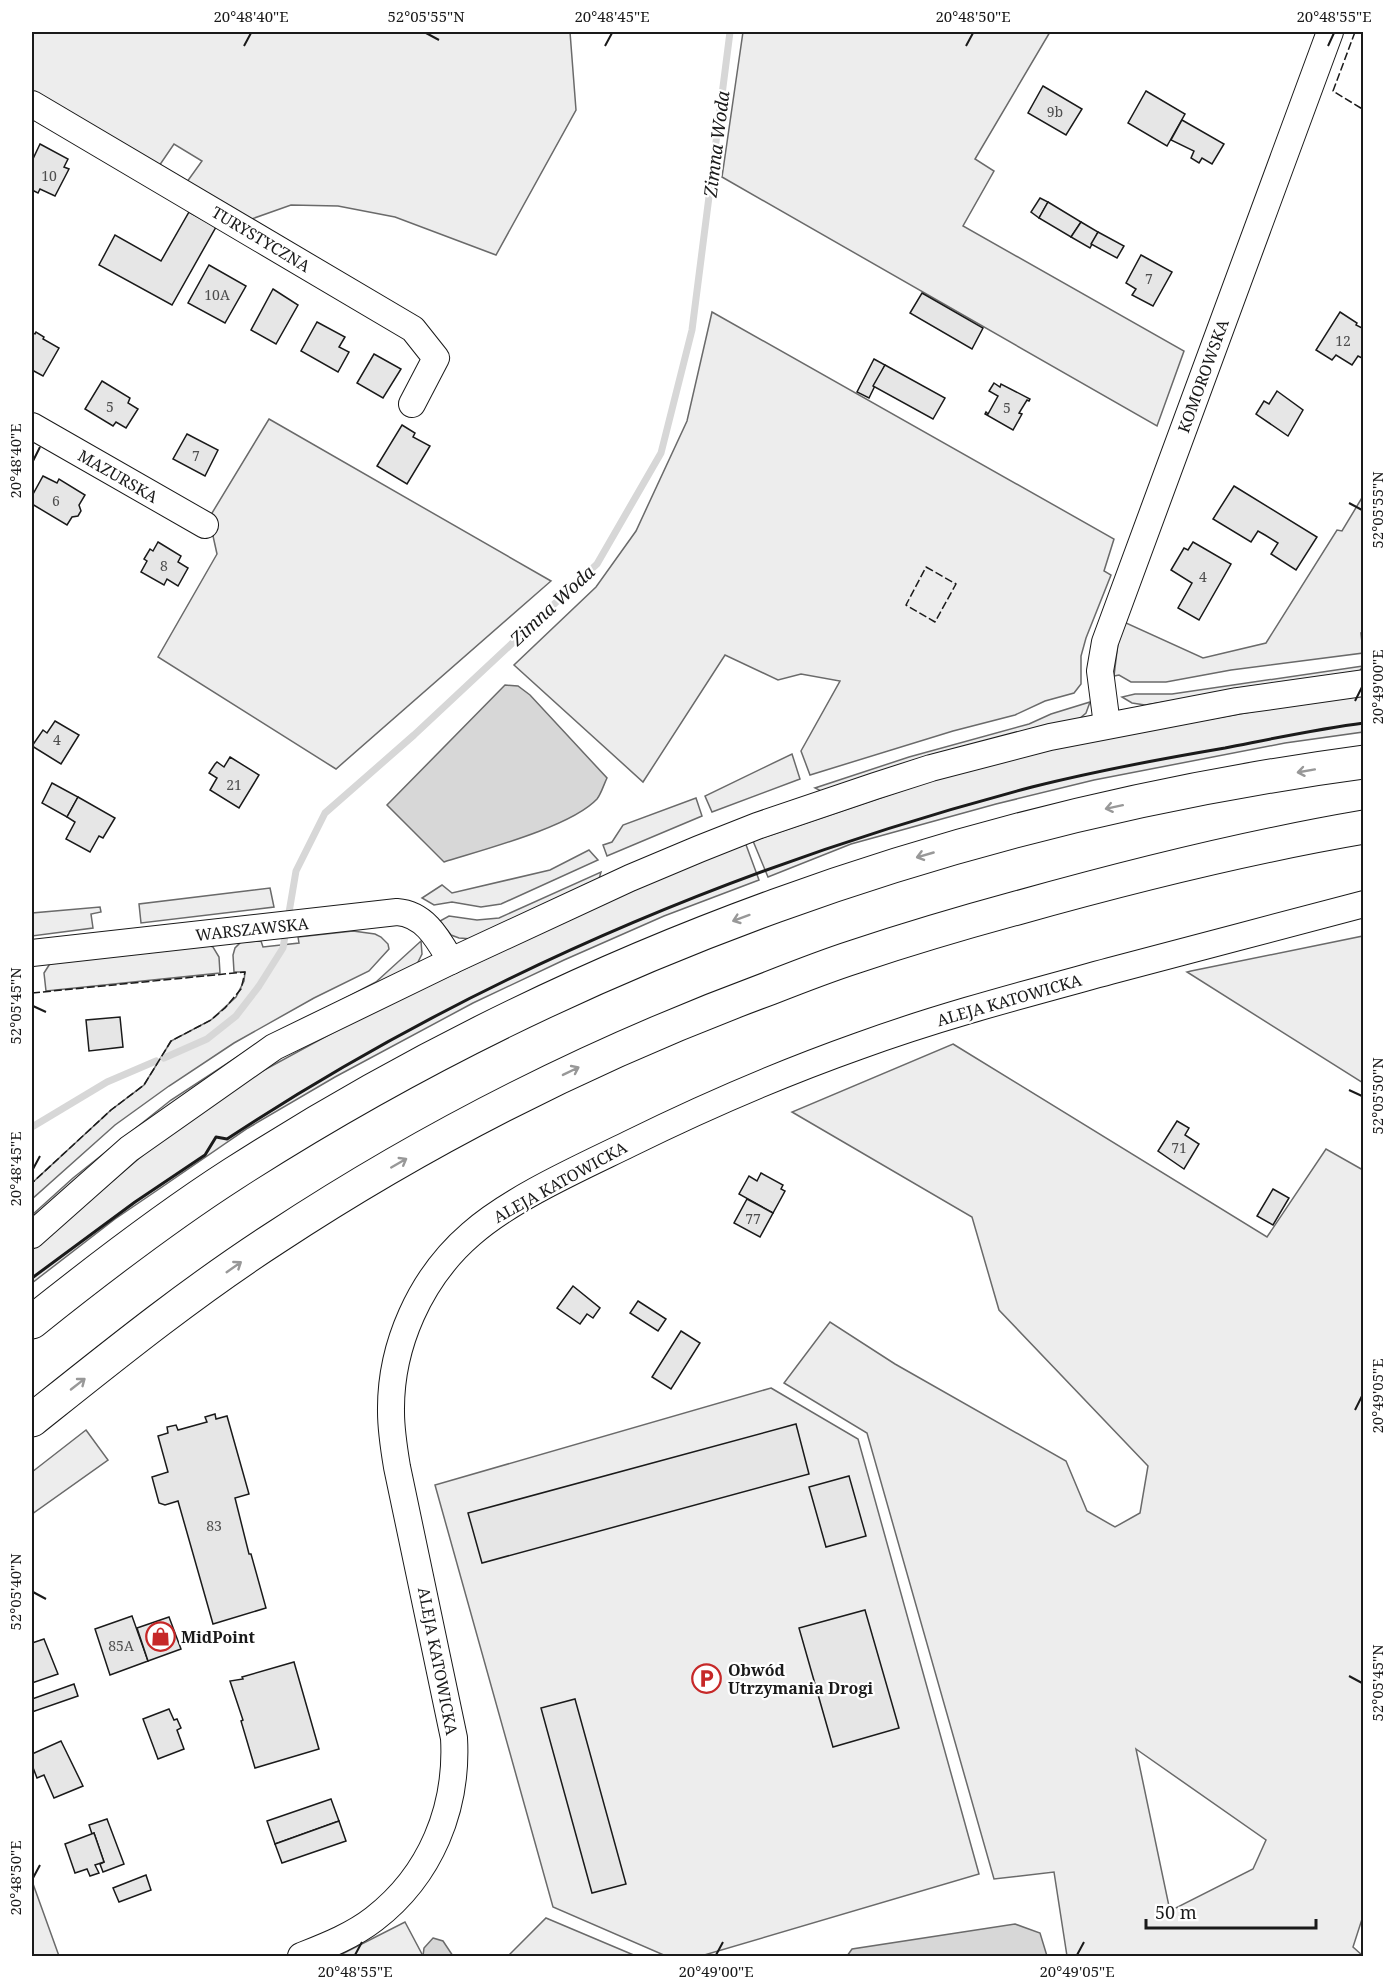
<svg xmlns="http://www.w3.org/2000/svg" width="1395" height="1988" viewBox="0 0 1395 1988" font-family="'Noto Serif',serif">
  <style>
    .built { fill: #ededed; stroke: #6a6a6a; stroke-width: 1.5; fill-rule: evenodd }
    .water { fill: #d7d7d7; stroke: #6a6a6a; stroke-width: 1.5 }
    .lines { fill: none; stroke-linecap: round; stroke-linejoin: round }
    .stream { stroke: #d7d7d7; stroke-width: 7 }
    .building { fill: #e6e6e6; stroke: #1a1a1a; stroke-width: 1.5 }
    .minor-casing { stroke: #1a1a1a; stroke-width: 28 }
    .highway-casing { stroke: #1a1a1a; stroke-width: 35 }
    .minor { stroke: #fff; stroke-width: 26 }
    .highway { stroke: #fff; stroke-width: 33 }
    .fence { stroke: #1a1a1a; stroke-width: 1.5; stroke-dasharray: 8 3; stroke-linecap: butt }
    .wall { stroke: #1a1a1a; stroke-width: 3 }
    .oneway { stroke: #989898 }
    .ticks { fill: none; stroke: #1a1a1a; stroke-width: 2 }
    .labels { text-anchor: middle; dominant-baseline: central; stroke-width: 4.5; stroke-linejoin: round; paint-order: stroke }
    .number-label { font-size: 14px; fill: #4d4d4d }
    .street-label { font-size: 16px; fill: #1a1a1a; stroke: #fff }
    .poi-label { font-size: 16px; font-weight: bold; fill: #1a1a1a; stroke: #fff; text-anchor: start }
    .water-label { font-size: 18px; font-style: italic; fill: #1a1a1a; stroke: #fff }
    .neatline { fill: none; stroke: #1a1a1a; stroke-width: 2 }
    .ticks-label { font-size: 15px; text-anchor: middle; fill: #1a1a1a }
  </style>
  <rect width="100%" height="100%" fill="#fff"/>
  <g class="built">
    <polygon points="32,32 570,32 576,110 496,255 395,217 338,206 291,205 246,221 184,186 202,161 174,144 157,169 32,97"/>
    <polygon points="743,32 1050,32 975,159 994,171 963,226 1184,351 1157,426 722,177"/>
    <polygon points="712,312 1114,539 1104,571 1111,575 1086,638 1081,656 1081,684 1074,693 1045,701 1015,715 953,731 810,775 801,751 840,681 801,674 778,680 725,655 643,782 514,665 596,587 636,531 687,421"/>
    <polygon points="269,419 551,581 336,769 158,657 217,554 209,518"/>
    <polygon points="1363,496 1364,633 1361,633 1363,653 1231,670 1166,682 1131,682 1119,675 1114,676 1118,643 1124,622 1203,658 1266,643 1337,530 1342,531"/>
    <polygon points="1363,666 1359,672 1145,705 1132,703 1122,697 1135,694 1172,694"/>
    <polygon points="1363,696 1363,732 1285,743 1094,780 996,804 851,844 768,877 753,841 939,778 1085,741 1308,702"/>
    <polygon points="1090,702 1086,713 1079,719 821,791 815,788 909,757 1029,724 1051,714"/>
    <polygon points="792,754 800,779 712,812 705,796"/>
    <polygon points="696,798 702,816 607,856 603,845 612,842 623,825"/>
    <polygon points="745,842 759,880 664,916 564,960 473,1003 335,1077 248,1128 162,1187 115,1219 32,1283 32,1250 157,1143 237,1085 356,1020 619,896"/>
    <polygon points="589,850 598,860 501,904 481,907 452,902 434,905 422,898 442,885 452,893 550,870"/>
    <polygon points="601,872 599,879 472,939 459,938 451,935 440,921 449,916 477,920 499,918"/>
    <polygon points="270,888 274,907 141,923 139,904"/>
    <polygon points="100,907 101,912 91,914 93,928 32,936 32,913"/>
    <polygon points="353,931 375,934 381,937 388,944 389,949 369,971 314,998 234,1043 169,1086 115,1125 32,1199 32,1183 111,1110 144,1085 171,1041 211,1020 236,997 244,981 245,972 234,972 233,955 235,948 241,942 261,941 263,947 299,943 298,937"/>
    <polygon points="1363,936 1363,1083 1187,972 1191,971"/>
    <polygon points="421,941 422,954 417,964 32,1219 32,1215 73,1178 171,1100 254,1046 376,982"/>
    <polygon points="208,945 213,947 219,957 220,973 46,991 44,973 51,962"/>
    <path d="M953,1044L1267,1237L1326,1149L1363,1170L1364,1913L1353,1947L1363,1956H1067L1054,1872L994,1879L867,1433L784,1383L830,1322L895,1364L1066,1461L1087,1511L1115,1527L1140,1513L1148,1466L999,1310L972,1217L792,1112ZM1136,1749L1266,1840L1253,1869L1170,1911Z"/>
    <polygon points="771,1388 858,1439 979,1874 701,1956 666,1956 553,1907 435,1485"/>
    <polygon points="86,1430 108,1460 32,1514 32,1472"/>
    <polygon points="32,1881 59,1956 32,1956"/>
    <polygon points="546,1918 636,1956 508,1956"/>
    <polygon points="405,1922 423,1956 338,1956"/>
  </g>
  <g class="water">
    <path d="M505,685L518,686L530,695L607,778C604,784 601,794 597,799C571,827 482,850 444,862L387,805Z"/>
    <polygon points="1015,1924 1040,1933 1047,1956 847,1956 852,1949"/>
    <polygon points="433,1938 443,1941 453,1956 423,1956 424,1948"/>
  </g>
  <g class="lines">
    <g class="stream">
      <polyline points="164,1058 207,1039 236,1016 259,986 283,948 296,871 325,813 414,735 597,564 661,453 692,330 730,32"/>
      <polyline points="32,1127 107,1082 156,1061"/>
    </g>
  </g>
  <g class="building">
    <polygon points="1043,86 1082,109 1066,135 1028,113"/>
    <polygon points="1146,91 1185,114 1167,146 1128,123"/>
    <polygon points="1182,120 1224,144 1212,164 1202,158 1199,163 1191,158 1194,151 1171,140"/>
    <polygon points="40,144 68,159 64,167 69,169 55,196 40,189 38,193 32,190 32,161"/>
    <polygon points="1040,198 1048,202 1039,218 1031,212"/>
    <polygon points="1048,202 1081,222 1071,237 1039,218"/>
    <polygon points="189,212 216,227 172,305 99,265 115,235 161,261"/>
    <polygon points="1081,222 1098,232 1090,248 1071,237"/>
    <polygon points="1098,232 1124,246 1117,258 1091,244"/>
    <polygon points="1141,255 1172,272 1153,306 1132,295 1136,289 1126,283"/>
    <polygon points="209,265 246,286 225,323 188,303"/>
    <polygon points="273,289 298,305 276,344 251,330"/>
    <polygon points="922,293 983,328 972,349 910,313"/>
    <polygon points="1340,312 1357,323 1356,325 1364,329 1364,359 1358,356 1352,365 1336,355 1332,360 1316,350"/>
    <polygon points="317,322 345,337 339,347 349,352 338,372 301,351"/>
    <polygon points="32,332 35,334 36,332 44,337 43,339 59,348 43,376 32,370"/>
    <polygon points="374,354 401,369 383,398 357,383"/>
    <polygon points="874,359 885,365 869,398 857,392"/>
    <polygon points="885,365 945,398 933,419 873,386"/>
    <polygon points="102,381 130,398 128,403 138,409 126,428 116,422 113,426 85,409"/>
    <polygon points="994,383 1000,387 1001,384 1030,399 1029,401 1027,400 1019,413 1022,414 1013,430 985,414 986,412 988,414 998,396 989,391"/>
    <polygon points="1277,391 1303,410 1288,436 1256,414 1264,401 1269,404"/>
    <polygon points="402,425 415,433 413,437 430,446 407,484 377,466"/>
    <polygon points="187,434 218,450 205,476 173,459"/>
    <polygon points="43,476 57,483 59,479 85,495 79,505 81,511 78,516 72,517 67,525 32,504 32,496"/>
    <polygon points="1234,486 1317,537 1296,570 1271,554 1278,543 1265,535 1258,531 1251,542 1213,519"/>
    <polygon points="158,542 181,556 178,562 188,568 178,586 167,579 164,585 141,572 147,561 144,559 150,549 153,551"/>
    <polygon points="1193,542 1231,564 1199,620 1178,608 1192,583 1171,570 1184,548 1188,550"/>
    <polygon points="55,721 79,735 61,764 32,746 43,730 47,733"/>
    <polygon points="230,757 259,775 239,808 210,790 217,778 209,773 215,764 217,762 224,767"/>
    <polygon points="52,783 78,797 67,817 42,803"/>
    <polygon points="78,797 115,818 103,838 99,836 90,852 66,839 75,822 67,817"/>
    <polygon points="120,1017 123,1047 89,1051 86,1020"/>
    <polygon points="1177,1121 1189,1128 1185,1135 1199,1144 1184,1169 1158,1151"/>
    <polygon points="761,1173 783,1185 781,1189 785,1191 773,1213 739,1194 749,1176 757,1181"/>
    <polygon points="1273,1189 1289,1198 1273,1225 1257,1216"/>
    <polygon points="747,1199 773,1213 760,1237 734,1223"/>
    <polygon points="573,1286 600,1308 593,1318 587,1314 580,1324 557,1308"/>
    <polygon points="638,1301 666,1319 658,1331 630,1313"/>
    <polygon points="681,1331 700,1343 671,1389 652,1377"/>
    <polygon points="215,1414 216,1419 227,1416 249,1494 235,1498 249,1554 251,1554 266,1608 213,1624 178,1501 165,1505 159,1503 152,1477 168,1472 158,1436 168,1433 167,1427 176,1425 178,1430 207,1422 205,1417"/>
    <polygon points="796,1424 809,1474 482,1563 468,1513"/>
    <polygon points="849,1476 866,1536 826,1547 809,1487"/>
    <polygon points="865,1610 899,1728 833,1747 799,1628"/>
    <polygon points="132,1616 148,1661 110,1675 95,1629"/>
    <polygon points="169,1617 181,1649 148,1661 137,1628"/>
    <polygon points="44,1639 58,1674 32,1683 32,1643"/>
    <polygon points="294,1662 319,1749 255,1768 241,1721 243,1720 230,1681 243,1679 242,1677"/>
    <polygon points="74,1684 78,1696 32,1712 32,1699"/>
    <polygon points="575,1699 626,1884 592,1893 541,1708"/>
    <polygon points="169,1709 174,1720 177,1719 181,1728 177,1730 184,1749 158,1759 143,1719"/>
    <polygon points="61,1741 83,1786 54,1798 44,1775 37,1778 32,1765 32,1754"/>
    <polygon points="331,1799 339,1821 275,1844 267,1821"/>
    <polygon points="107,1819 124,1864 103,1872 100,1864 104,1862 94,1833 92,1834 89,1825"/>
    <polygon points="339,1821 346,1841 282,1863 275,1844"/>
    <polygon points="94,1833 104,1862 95,1865 99,1873 90,1876 87,1869 75,1873 65,1844"/>
    <polygon points="146,1875 151,1890 119,1902 113,1888"/>
  </g>
  <g class="lines">
    <defs>
      <g id="minor">
        <polyline points="32,104 413,329 436,358 412,404"/>
        <polyline points="32,426 205,525"/>
        <polyline points="1107,725 1100,671 1105,642 1330,32"/>
        <path d="M32,953L397,912C425,914 438,939 451,961"/>
        <polyline points="32,1235 129,1149 274,1047 451,961 630,878 699,849 757,826 875,786 931,768 1050,737 1237,701 1364,683"/>
        <path d="M301,1956C326,1946 352,1936 374,1919C431,1875 458,1808 454,1738L397,1467C394,1449 391,1431 391,1412C390,1346 420,1278 471,1234C512,1198 580,1168 629,1144C704,1107 780,1074 859,1046C941,1016 1026,994 1110,971C1195,949 1279,926 1364,904"/>
      </g>
      <g id="highway">
        <path d="M32,1322C97,1270 163,1219 233,1174C575,954 961,816 1364,762"/>
        <path d="M32,1420C111,1357 190,1293 275,1238C430,1136 597,1052 770,988C798,977 826,966 854,957C908,939 962,923 1017,908C1131,876 1247,847 1364,827"/>
      </g>
    </defs>
    <use href="#minor" class="minor-casing"/>
    <use href="#highway" class="highway-casing"/>
    <use href="#minor" class="minor"/>
    <use href="#highway" class="highway"/>
    <g class="fence">
      <polyline points="1355,32 1333,91 1364,110"/>
      <polygon points="926,567 956,584 935,622 906,605"/>
      <polyline points="32,993 245,972 241,989 225,1008 211,1020 171,1041 144,1085 111,1110 32,1183"/>
    </g>
    <path class="wall" d="M32,1278L135,1202L205,1155L216,1137L227,1139C473,977 748,862 1032,787C1096,771 1160,759 1225,748C1271,739 1317,729 1364,723"/>
  </g>
  <defs><path id="oneway-shaft" d="M-6 0H5M1.5-3L5.5 0L1.5 3" fill="none" stroke-width="1.6" stroke-linecap="round" stroke-linejoin="round" transform="scale(1.5)"/></defs>
  <g class="oneway">
    <use href="#oneway-shaft" transform="translate(1306 771) rotate(170)"/>
    <use href="#oneway-shaft" transform="translate(1114 807) rotate(168)"/>
    <use href="#oneway-shaft" transform="translate(925 855) rotate(164)"/>
    <use href="#oneway-shaft" transform="translate(741 918) rotate(160)"/>
    <use href="#oneway-shaft" transform="translate(571 1071) rotate(-26)"/>
    <use href="#oneway-shaft" transform="translate(399 1163) rotate(-30)"/>
    <use href="#oneway-shaft" transform="translate(234 1267) rotate(-35)"/>
    <use href="#oneway-shaft" transform="translate(78 1384) rotate(-38)"/>
  </g>
  <path class="ticks" d="M426,33L439,40M244,46L251,33M605,46L612,33M966,46L973,33M1328,46L1334,33M33,461L40,447M1349,503L1362,510M1355,701L1362,687M33,1006L46,1012M1349,1090L1362,1096M33,1169L40,1156M1355,1410L1362,1396M33,1592L46,1599M1349,1676L1362,1683M33,1878L40,1865M355,1955L362,1942M716,1955L723,1942M1077,1955L1084,1942"/>
  <defs>
    <symbol id="shop-ring" viewBox="-11 -11 22 22"><circle r="9.5" fill="#fff" stroke="#c62828" stroke-width="1.5"/><path d="M-5-2.5h2.3a2.7 3.5 0 0 1 5.4 0H5L5.5 6h-11ZM-1.5-2.5h3a1.5 2.3 0 0 0-3 0Z" fill="#c62828"/></symbol>
    <symbol id="parking-ring" viewBox="-11 -11 22 22"><circle r="9.5" fill="#fff" stroke="#c62828" stroke-width="1.5"/><path d="M-3.5-5.5H1a3.5 3.5 0 0 1 0 7H-1V5.5H-3.5ZM-1-3.4V-.6H.8a1.4 1.4 0 0 0 0-2.8Z" fill="#c62828"/></symbol>
  </defs>
  <g fill-rule="evenodd">
    <use href="#shop-ring" x="144" y="1620" width="33" height="33"/>
    <use href="#parking-ring" x="690" y="1662" width="33" height="33"/>
  </g>
  <g class="labels">
    <g class="number-label">
      <text x="1055" y="111">9b</text>
      <text x="49" y="175">10</text>
      <text x="1149" y="278">7</text>
      <text x="217" y="294">10A</text>
      <text x="1343" y="340">12</text>
      <text x="110" y="406">5</text>
      <text x="1007" y="407">5</text>
      <text x="196" y="455">7</text>
      <text x="56" y="500">6</text>
      <text x="164" y="565">8</text>
      <text x="1203" y="576">4</text>
      <text x="57" y="739">4</text>
      <text x="234" y="784">21</text>
      <text x="1179" y="1147">71</text>
      <text x="753" y="1218">77</text>
      <text x="214" y="1525">83</text>
      <text x="121" y="1645">85A</text>
    </g>
    <g class="street-label">
      <text transform="translate(261 239) rotate(31)">TURYSTYCZNA</text>
      <text transform="translate(1203 376) rotate(-70)">KOMOROWSKA</text>
      <text transform="translate(118 476) rotate(30)">MAZURSKA</text>
      <text transform="translate(252 929) rotate(-6)">WARSZAWSKA</text>
      <text transform="translate(1009 1000) rotate(-16)">ALEJA KATOWICKA</text>
      <text transform="translate(560 1182) rotate(-29)">ALEJA KATOWICKA</text>
      <text transform="translate(438 1661) rotate(79)">ALEJA KATOWICKA</text>
    </g>
    <g class="poi-label">
      <text x="181" y="1637">MidPoint</text>
      <text x="728" y="1670">Obwód<tspan x="728" dy="18">Utrzymania Drogi</tspan></text>
    </g>
    <g class="water-label">
      <text transform="translate(716 144) rotate(-83)">Zimna Woda</text>
      <text transform="translate(552 605) rotate(-43)">Zimna Woda</text>
    </g>
  </g>
  <rect width="1395" height="1988" fill="none" stroke="#ffffff" stroke-width="66"/>
  <path d="M1146 1919v9h170v-9" fill="none" stroke="#1a1a1a" stroke-width="3"/>
  <text x="1155" y="1919" font-size="18" fill="#1a1a1a" stroke="#ffffff" stroke-width="4.5" paint-order="stroke">50 m</text>
  <rect x="33" y="33" width="1329" height="1922" class="neatline"/>
  <g class="ticks-label">
    <text x="251" y="22">20°48'40"E</text>
    <text x="426" y="22">52°05'55"N</text>
    <text x="612" y="22">20°48'45"E</text>
    <text x="973" y="22">20°48'50"E</text>
    <text x="1334" y="22">20°48'55"E</text>
    <text transform="translate(16 461) rotate(-90)" y="5">20°48'40"E</text>
    <text transform="translate(1378 510) rotate(-90)" y="5">52°05'55"N</text>
    <text transform="translate(1378 687) rotate(-90)" y="5">20°49'00"E</text>
    <text transform="translate(16 1006) rotate(-90)" y="5">52°05'45"N</text>
    <text transform="translate(1378 1096) rotate(-90)" y="5">52°05'50"N</text>
    <text transform="translate(16 1169) rotate(-90)" y="5">20°48'45"E</text>
    <text transform="translate(1378 1396) rotate(-90)" y="5">20°49'05"E</text>
    <text transform="translate(16 1592) rotate(-90)" y="5">52°05'40"N</text>
    <text transform="translate(1378 1683) rotate(-90)" y="5">52°05'45"N</text>
    <text transform="translate(16 1878) rotate(-90)" y="5">20°48'50"E</text>
    <text x="355" y="1977">20°48'55"E</text>
    <text x="716" y="1977">20°49'00"E</text>
    <text x="1077" y="1977">20°49'05"E</text>
  </g>
</svg>
